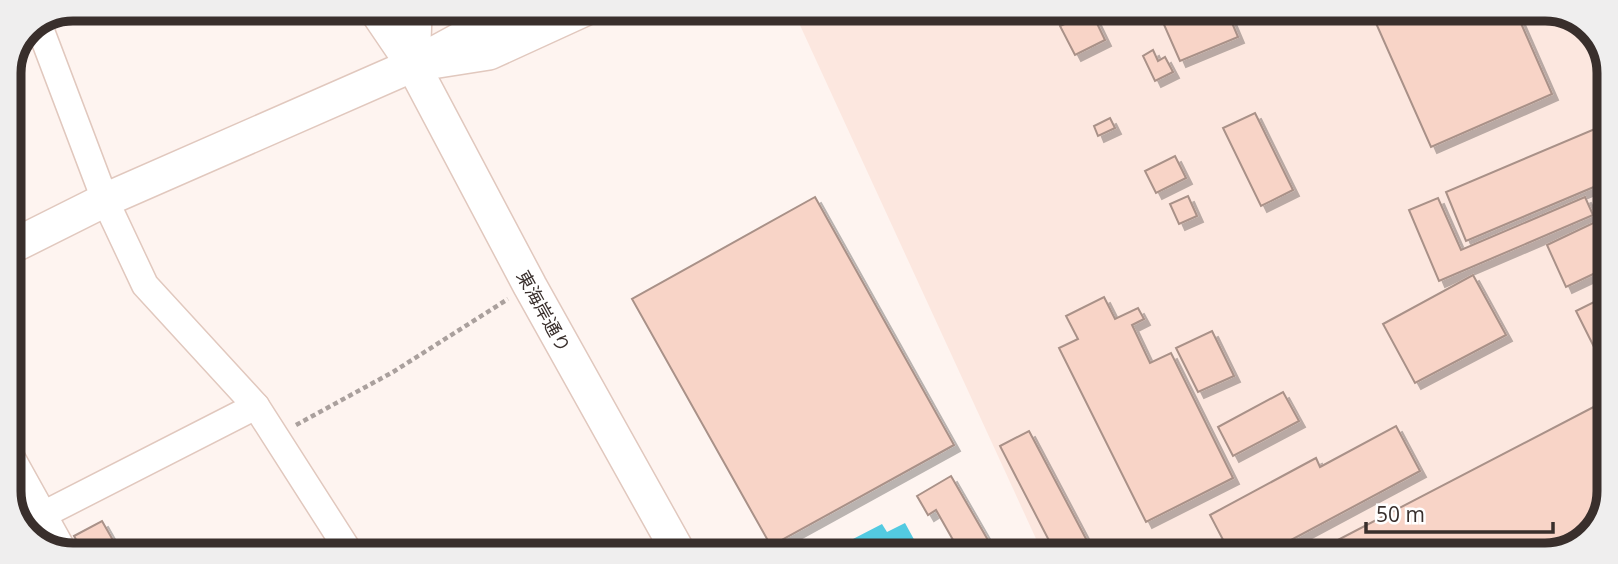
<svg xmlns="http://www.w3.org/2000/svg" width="1618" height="564" viewBox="0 0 1618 564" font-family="'Open Sans','Noto Sans JP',sans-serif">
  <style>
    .built { fill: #fce7df }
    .water { fill: #53cae1 }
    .building { fill: #f8d4c7; stroke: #a99188; stroke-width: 2; filter: url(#shadow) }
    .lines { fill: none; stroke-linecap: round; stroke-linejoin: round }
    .minor-casing { stroke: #e1c8be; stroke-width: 29 }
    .tertiary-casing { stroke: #e1c8be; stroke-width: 36 }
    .path { stroke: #aaa09d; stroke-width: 4.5; stroke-dasharray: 5 3.5; stroke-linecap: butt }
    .minor { stroke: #fff; stroke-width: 26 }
    .tertiary { stroke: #fff; stroke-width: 33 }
    .labels { text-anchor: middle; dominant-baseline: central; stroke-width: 5; stroke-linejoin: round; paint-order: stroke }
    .street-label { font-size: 18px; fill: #392f2c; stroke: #fff }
    .rim { fill: none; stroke: #392f2c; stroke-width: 9 }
  </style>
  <defs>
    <filter id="shadow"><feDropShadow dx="6" dy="6" stdDeviation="0" flood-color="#0004"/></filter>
  </defs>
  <rect width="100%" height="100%" fill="#fef4f0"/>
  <polygon class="built" points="793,10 1565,12 1596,34 1609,69 1606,511 1584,542 1545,555 1043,554"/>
  <polygon class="water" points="905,523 922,554 852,554 851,551 857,547 853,539 882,524 887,532"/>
  <g class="building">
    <polygon points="1066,11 1091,11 1105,40 1075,55 1060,26 1067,23 1062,13"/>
    <polygon points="1158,11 1196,11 1200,22 1227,11 1238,37 1180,61"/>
    <polygon points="1371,12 1516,12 1552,94 1431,147"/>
    <polygon points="1153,50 1158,61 1165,57 1173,72 1155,81 1143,56"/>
    <polygon points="1255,113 1293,190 1261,206 1223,128"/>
    <polygon points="1110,118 1115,128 1098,136 1094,126"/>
    <polygon points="1609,123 1608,181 1466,241 1446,192"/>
    <polygon points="1175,156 1186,178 1156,193 1145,171"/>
    <polygon points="1188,196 1197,216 1179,224 1170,204"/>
    <polygon points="815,197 954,445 771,546 632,299"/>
    <polygon points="1585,197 1593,215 1439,281 1409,210 1438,198 1461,250"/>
    <polygon points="1608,216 1608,267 1566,287 1547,245"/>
    <polygon points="1473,275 1506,335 1415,383 1383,324"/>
    <polygon points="1104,297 1115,319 1138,308 1144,319 1132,325 1150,363 1171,353 1233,478 1146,522 1059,348 1078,339 1066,316"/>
    <polygon points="1602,298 1607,308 1607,344 1595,349 1576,311"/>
    <polygon points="1212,331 1234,376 1198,392 1176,348"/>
    <polygon points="1283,392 1299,421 1233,456 1218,427"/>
    <polygon points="1607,400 1606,511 1584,542 1545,555 1309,555"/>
    <polygon points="1396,426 1420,471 1263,555 1231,555 1210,515 1316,458 1320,467"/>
    <polygon points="1029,431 1094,554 1056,554 1000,446"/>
    <polygon points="951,476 996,554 961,554 936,510 928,515 917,496"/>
    <polygon points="102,521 118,549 112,552 83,552 74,536"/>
  </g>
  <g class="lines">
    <defs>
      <g id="minor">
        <polyline points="38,23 105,200 145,285 256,406 350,553"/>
        <polyline points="9,453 64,552"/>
        <polyline points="21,526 256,406"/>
      </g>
      <g id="tertiary">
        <polyline points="375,9 413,65 530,286 679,553"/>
        <polyline points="412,9 415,15 413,65"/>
        <polyline points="438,61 489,53 583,10"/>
        <polyline points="9,248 105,200 413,65 481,28 520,10"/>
      </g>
    </defs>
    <use href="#minor" class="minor-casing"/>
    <use href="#tertiary" class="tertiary-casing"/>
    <polyline class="path" points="296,425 393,372 508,299"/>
    <use href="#minor" class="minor"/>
    <use href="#tertiary" class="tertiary"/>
  </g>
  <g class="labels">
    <g class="street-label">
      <text transform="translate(544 311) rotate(61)">東海岸通り</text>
    </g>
  </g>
  <path d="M0 0H1618V564H0ZM73 21H1545A52 52 0 0 1 1597 73V491A52 52 0 0 1 1545 543H73A52 52 0 0 1 21 491V73A52 52 0 0 1 73 21Z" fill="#efeeee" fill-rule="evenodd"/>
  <path class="rim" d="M73 21H1545A52 52 0 0 1 1597 73V491A52 52 0 0 1 1545 543H73A52 52 0 0 1 21 491V73A52 52 0 0 1 73 21Z"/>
  <path d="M1366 522v10h187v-10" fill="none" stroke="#392f2c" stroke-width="3.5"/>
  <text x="1376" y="522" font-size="21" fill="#392f2c" stroke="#ffffff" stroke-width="5" paint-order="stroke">50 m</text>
</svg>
